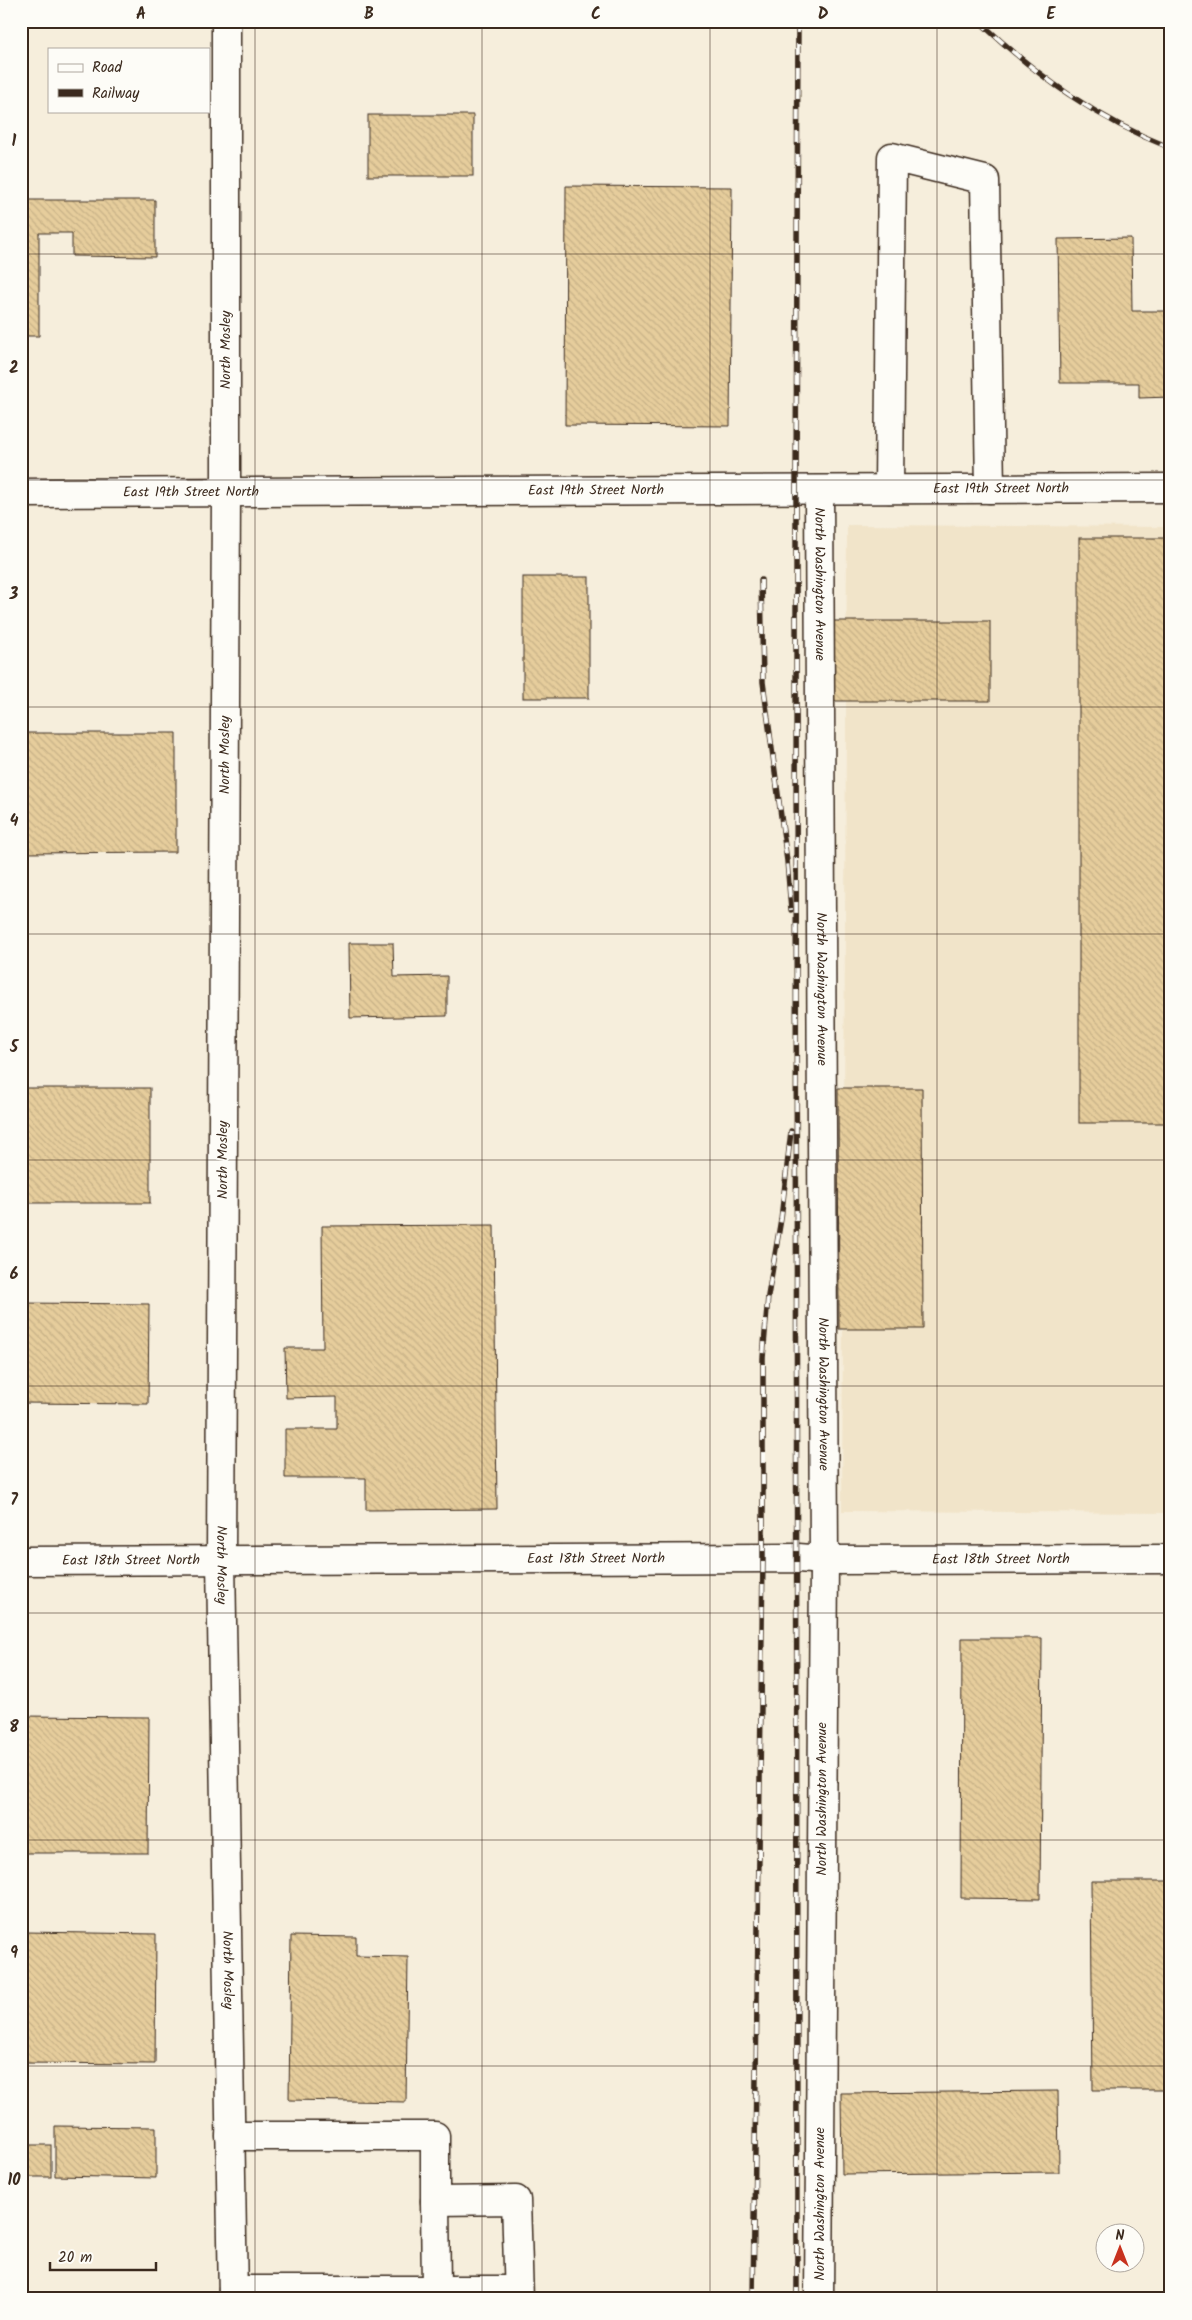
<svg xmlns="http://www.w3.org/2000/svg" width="1192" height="2320" viewBox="0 0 1192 2320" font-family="Kalam,sans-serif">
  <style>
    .built { fill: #f1e4c9 }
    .building { fill: url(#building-back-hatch); stroke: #3b2a1e }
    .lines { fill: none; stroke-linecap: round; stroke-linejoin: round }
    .minor-casing { stroke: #3b2a1e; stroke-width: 31 }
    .minor { stroke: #fdfcf7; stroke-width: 28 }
    .rail-casing { stroke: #3b2a1e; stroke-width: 5.5 }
    .rail { stroke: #fdfcf7; stroke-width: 4; stroke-dasharray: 11; stroke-linecap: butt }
    .grid { fill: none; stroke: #3b2a1e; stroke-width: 1; stroke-opacity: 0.55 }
    .labels { text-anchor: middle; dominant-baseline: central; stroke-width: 4; stroke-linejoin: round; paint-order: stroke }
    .street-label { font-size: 14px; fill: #3b2a1e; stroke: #fdfcf7 }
    .neatline { fill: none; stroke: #3b2a1e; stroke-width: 2 }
    .grid-label { font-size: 16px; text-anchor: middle; font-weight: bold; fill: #3b2a1e }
  </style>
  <defs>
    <pattern id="building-back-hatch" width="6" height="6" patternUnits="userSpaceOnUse" patternTransform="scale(1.25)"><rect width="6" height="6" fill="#e6cd9c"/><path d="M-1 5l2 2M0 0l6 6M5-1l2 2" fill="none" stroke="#c6b086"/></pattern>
  </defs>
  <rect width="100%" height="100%" fill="#f6eedc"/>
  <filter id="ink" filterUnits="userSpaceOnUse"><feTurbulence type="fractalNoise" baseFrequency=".02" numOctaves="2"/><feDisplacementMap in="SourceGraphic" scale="10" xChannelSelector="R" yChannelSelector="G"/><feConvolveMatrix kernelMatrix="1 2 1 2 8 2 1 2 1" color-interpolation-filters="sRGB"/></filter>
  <g filter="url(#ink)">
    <polygon class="built" points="847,525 1171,527 1171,1513 842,1511"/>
    <g class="building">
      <rect x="368" y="115" width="105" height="61"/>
      <polygon points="566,186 732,187 730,426 565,425"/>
      <polygon points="21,200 155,200 155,257 72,256 72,233 39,233 39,336 21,336"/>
      <polygon points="1131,238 1132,311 1171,311 1171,397 1139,398 1139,383 1060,383 1058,239"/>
      <rect x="1079" y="538" width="92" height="585"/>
      <rect x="523" y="577" width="66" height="121"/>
      <rect x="829" y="621" width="161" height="80"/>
      <polygon points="21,733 176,733 176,852 21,853"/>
      <polygon points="349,943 393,943 394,977 447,976 447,1016 350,1018"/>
      <rect x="21" y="1088" width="129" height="115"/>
      <polygon points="838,1088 922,1088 923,1329 839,1329"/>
      <polygon points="494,1225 497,1509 366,1510 366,1478 285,1478 285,1429 337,1429 337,1397 286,1398 285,1348 323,1348 322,1226"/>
      <polygon points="21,1303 149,1304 148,1404 21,1403"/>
      <polygon points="962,1638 1042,1638 1040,1899 961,1898"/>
      <polygon points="21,1716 149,1717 148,1853 21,1853"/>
      <polygon points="1091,1881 1171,1881 1171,2090 1093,2090"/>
      <polygon points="25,1932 156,1934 155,2064 24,2063"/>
      <polygon points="291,1936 356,1937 356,1956 408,1957 406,2102 289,2100"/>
      <polygon points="1058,2091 1059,2172 842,2174 841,2093"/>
      <polygon points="55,2126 156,2127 156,2178 55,2176"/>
      <rect x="21" y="2145" width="30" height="32"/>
    </g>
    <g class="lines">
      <defs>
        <g id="minor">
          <path id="s1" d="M226,21V493L221,1560L233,2299"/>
          <polyline points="889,489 892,157 985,180 990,489"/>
          <path id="s2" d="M819,490L824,1560L819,2299"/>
          <path id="s3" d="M21,493L1171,488"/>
          <path id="s4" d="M21,1561L798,1558L824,1560L1171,1559"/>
          <polyline points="230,2136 435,2136 435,2201 516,2200 519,2299"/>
          <polyline points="435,2201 436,2290"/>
          <polyline points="233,2290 518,2290"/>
        </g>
      </defs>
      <use href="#minor" class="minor-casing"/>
      <use href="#minor" class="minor"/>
      <defs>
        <g id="rail">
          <path d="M979,21C1037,76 1096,119 1171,148"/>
          <polyline points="761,580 763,682 787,861 791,910"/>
          <polyline points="753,2299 763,1558 763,1358 768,1296 781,1219 791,1131"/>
          <polyline points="797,2299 796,490 798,21"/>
        </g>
      </defs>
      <use href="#rail" class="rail-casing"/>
      <use href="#rail" class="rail"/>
    </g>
  </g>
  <path class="grid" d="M255,21V2299M482,21V2299M710,21V2299M937,21V2299M21,254H1171M21,480H1171M21,707H1171M21,934H1171M21,1160H1171M21,1386H1171M21,1613H1171M21,1840H1171M21,2066H1171"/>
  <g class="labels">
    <g class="street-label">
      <text transform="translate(226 350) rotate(-90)">North Mosley</text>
      <text stroke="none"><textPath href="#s3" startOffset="980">East 19th Street North</textPath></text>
      <text stroke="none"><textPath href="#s3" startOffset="575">East 19th Street North</textPath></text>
      <text stroke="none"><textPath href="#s3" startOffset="170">East 19th Street North</textPath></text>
      <text stroke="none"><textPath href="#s2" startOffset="94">North Washington Avenue</textPath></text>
      <text transform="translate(225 755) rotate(-90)">North Mosley</text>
      <text stroke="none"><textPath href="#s2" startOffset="499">North Washington Avenue</textPath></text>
      <text transform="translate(223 1160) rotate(-90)">North Mosley</text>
      <text stroke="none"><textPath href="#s2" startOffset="904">North Washington Avenue</textPath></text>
      <text stroke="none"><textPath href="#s4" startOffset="575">East 18th Street North</textPath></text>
      <text stroke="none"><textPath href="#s4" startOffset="980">East 18th Street North</textPath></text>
      <text stroke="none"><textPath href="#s4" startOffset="110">East 18th Street North</textPath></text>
      <text stroke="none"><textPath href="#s1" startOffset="1544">North Mosley</textPath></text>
      <text transform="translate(822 1799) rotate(-90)">North Washington Avenue</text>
      <text stroke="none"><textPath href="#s1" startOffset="1949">North Mosley</textPath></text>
      <text transform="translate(820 2204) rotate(-90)">North Washington Avenue</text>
    </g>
  </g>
  <rect width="1192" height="2320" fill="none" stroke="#fdfcf7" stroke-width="55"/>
  <rect x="48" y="48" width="162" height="65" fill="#fdfcf7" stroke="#afa8a0"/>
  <rect x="58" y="64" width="25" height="8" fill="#fdfcf7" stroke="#afa8a0"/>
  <text x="92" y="72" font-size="15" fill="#3b2a1e">Road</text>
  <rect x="58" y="89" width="25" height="8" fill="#3b2a1e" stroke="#afa8a0"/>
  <text x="92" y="98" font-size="15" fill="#3b2a1e">Railway</text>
  <g transform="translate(1120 2248)"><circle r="24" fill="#fdfcf7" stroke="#afa8a0"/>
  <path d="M0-4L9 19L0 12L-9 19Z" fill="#c8321e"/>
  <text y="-8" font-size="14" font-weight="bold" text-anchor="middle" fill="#3b2a1e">N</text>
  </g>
  <path d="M50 2262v8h106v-8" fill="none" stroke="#3b2a1e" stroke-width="2.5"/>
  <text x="58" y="2262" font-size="15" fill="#3b2a1e" stroke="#fdfcf7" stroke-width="4" paint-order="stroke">20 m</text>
  <rect x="28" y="28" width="1136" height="2264" class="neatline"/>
  <g class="grid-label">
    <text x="141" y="19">A</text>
    <text x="369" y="19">B</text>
    <text x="596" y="19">C</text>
    <text x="823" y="19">D</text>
    <text x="1051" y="19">E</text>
    <text x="14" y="146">1</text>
    <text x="14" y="373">2</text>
    <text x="14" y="599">3</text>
    <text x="14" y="826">4</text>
    <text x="14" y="1052">5</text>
    <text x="14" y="1279">6</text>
    <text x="14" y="1505">7</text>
    <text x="14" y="1732">8</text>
    <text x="14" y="1958">9</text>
    <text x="14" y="2185">10</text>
  </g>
</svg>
